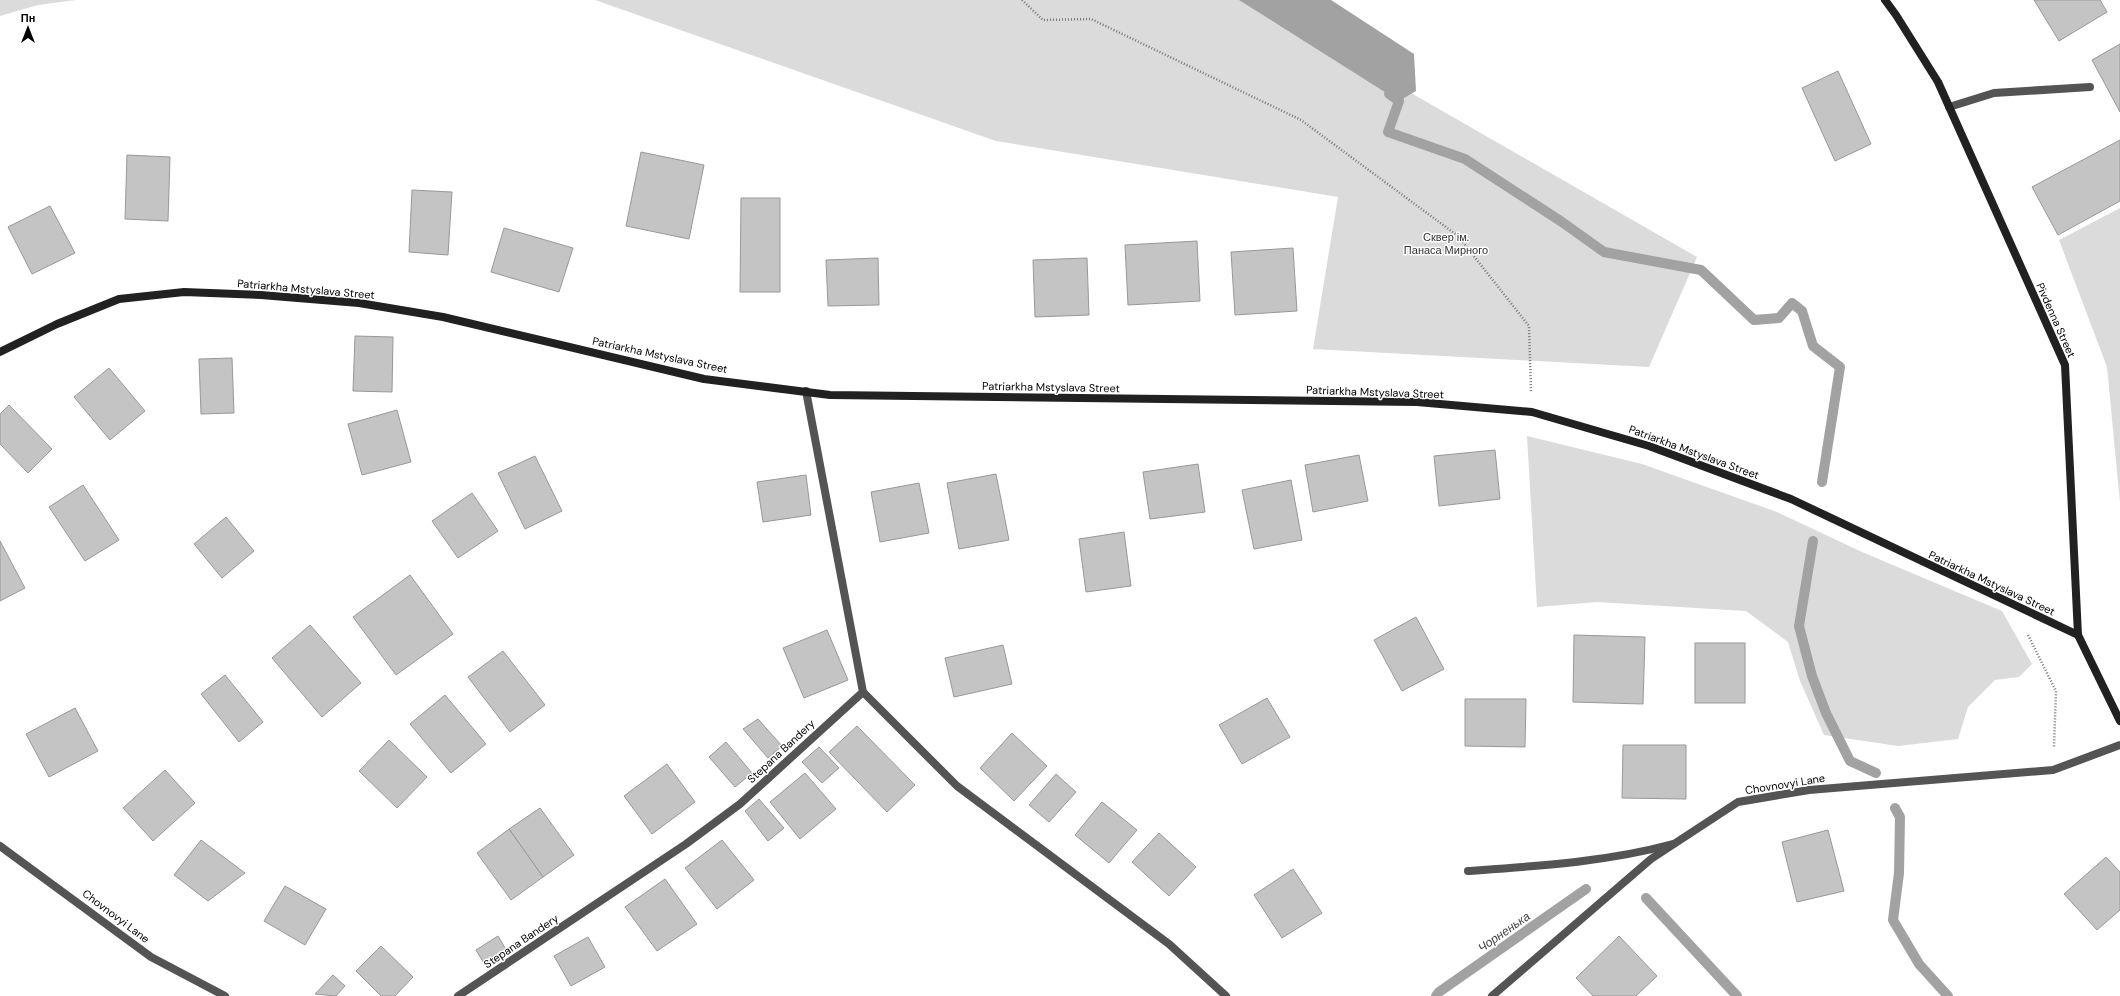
<svg xmlns="http://www.w3.org/2000/svg" width="2120" height="996" viewBox="0 0 2120 996" font-family="'DM Sans',sans-serif">
  <style>
    .green { fill: #dbdbdb }
    .water { fill: #a2a2a2 }
    .lines { fill: none; stroke-linecap: round; stroke-linejoin: round }
    .stream { stroke: #a2a2a2; stroke-width: 10 }
    .building { fill: #c4c4c4; stroke: #989898 }
    .path { stroke: #767676; stroke-width: 2.5; stroke-dasharray: 1 2; stroke-linecap: butt }
    .service { stroke: #545454; stroke-width: 8 }
    .minor { stroke: #545454; stroke-width: 8 }
    .secondary { stroke: #212121; stroke-width: 8 }
    .labels { text-anchor: middle; dominant-baseline: central; stroke-width: 3; stroke-linejoin: round; paint-order: stroke }
    .park-label { font-size: 11px; fill: #323232; stroke: #fff }
    .street-label { font-size: 11px; fill: #000; stroke: #fff }
    .water-label { font-size: 12px; font-style: italic; fill: #434343; stroke: #fff }
  </style>
  <rect width="100%" height="100%" fill="#fff"/>
  <g class="green">
    <polygon points="0,0 76,0 38,5 0,16"/>
    <polygon points="595,0 1249,0 1697,257 1649,367 1313,349 1338,197 996,141"/>
    <polygon points="2120,208 2120,503 2107,367 2059,240"/>
    <polygon points="1527,436 1642,464 1777,512 1862,552 2002,611 2032,664 2019,677 1995,680 1968,707 1958,739 1898,746 1824,735 1800,681 1788,642 1746,611 1597,602 1537,607"/>
  </g>
  <polygon class="water" points="1239,0 1331,0 1414,54 1416,91 1399,101"/>
  <g class="lines">
    <g class="stream">
      <polyline points="1389,94 1399,101 1388,132 1465,159 1562,222 1604,252 1701,270 1754,320 1779,318 1792,303 1802,311 1813,346 1840,367 1822,482"/>
      <polyline points="1813,541 1799,626 1812,676 1826,713 1850,761 1876,773"/>
      <polyline points="1895,808 1900,817 1899,873 1893,920 1919,964 1948,996"/>
      <polyline points="1646,898 1737,996"/>
      <polyline points="1436,996 1439,992 1586,889"/>
    </g>
  </g>
  <g class="building">
    <polygon points="2034,0 2100,0 2107,12 2059,41"/>
    <polygon points="2120,44 2120,112 2092,60"/>
    <polygon points="1838,71 1871,144 1835,161 1802,88"/>
    <polygon points="2120,140 2120,201 2058,235 2032,187"/>
    <polygon points="641,152 704,165 689,239 626,226"/>
    <polygon points="127,155 170,157 168,221 125,219"/>
    <polygon points="412,190 452,192 448,255 409,252"/>
    <polygon points="741,198 780,198 780,292 740,292"/>
    <polygon points="50,206 75,253 32,274 8,227"/>
    <polygon points="504,228 573,248 559,292 491,272"/>
    <polygon points="1197,241 1200,301 1128,305 1125,245"/>
    <polygon points="1293,248 1297,311 1235,315 1231,252"/>
    <polygon points="878,258 879,305 828,306 826,260"/>
    <polygon points="1087,258 1089,315 1035,317 1033,260"/>
    <polygon points="355,336 393,337 392,392 353,391"/>
    <polygon points="232,358 234,413 201,414 199,359"/>
    <polygon points="109,368 145,411 110,440 74,397"/>
    <polygon points="9,405 52,449 28,473 0,444 0,414"/>
    <polygon points="397,410 411,462 362,475 348,424"/>
    <polygon points="1495,450 1500,499 1439,506 1434,456"/>
    <polygon points="1359,455 1368,501 1313,512 1305,465"/>
    <polygon points="535,456 562,511 525,529 498,473"/>
    <polygon points="1198,464 1205,512 1150,519 1143,472"/>
    <polygon points="996,474 1009,540 959,549 947,483"/>
    <polygon points="806,475 811,515 763,522 757,482"/>
    <polygon points="1291,480 1302,540 1254,549 1242,490"/>
    <polygon points="919,483 929,533 880,542 871,492"/>
    <polygon points="83,485 119,540 85,561 49,507"/>
    <polygon points="472,493 498,531 458,558 432,521"/>
    <polygon points="226,517 254,551 222,578 194,544"/>
    <polygon points="1124,532 1131,586 1086,592 1079,539"/>
    <polygon points="0,541 25,588 0,601"/>
    <polygon points="410,575 453,634 396,675 353,617"/>
    <polygon points="1416,617 1444,669 1402,691 1374,640"/>
    <polygon points="310,625 361,683 322,717 272,658"/>
    <polygon points="827,630 848,680 804,698 783,648"/>
    <polygon points="1574,635 1645,637 1643,704 1573,702"/>
    <rect x="1695" y="643" width="50" height="60"/>
    <polygon points="1003,645 1012,684 954,697 945,658"/>
    <polygon points="503,651 545,705 510,732 468,677"/>
    <polygon points="225,675 263,722 239,742 201,694"/>
    <polygon points="445,695 486,744 451,773 410,724"/>
    <polygon points="1267,698 1290,737 1242,764 1219,725"/>
    <polygon points="1465,699 1526,699 1525,747 1465,746"/>
    <polygon points="75,708 98,751 49,777 26,734"/>
    <polygon points="758,719 782,746 768,758 743,729"/>
    <polygon points="857,726 915,785 887,812 829,752"/>
    <polygon points="1012,733 1047,766 1014,801 980,768"/>
    <polygon points="389,740 427,777 397,808 359,771"/>
    <polygon points="726,742 752,773 735,787 709,757"/>
    <polygon points="1623,745 1686,745 1686,799 1622,798"/>
    <polygon points="819,747 839,768 822,783 802,762"/>
    <polygon points="667,764 695,802 652,834 624,796"/>
    <polygon points="165,770 195,803 153,841 123,808"/>
    <polygon points="805,773 836,809 800,839 770,802"/>
    <polygon points="1056,774 1076,792 1049,822 1029,805"/>
    <polygon points="759,799 784,828 768,841 745,811"/>
    <polygon points="1102,802 1137,830 1109,863 1075,835"/>
    <polygon points="540,808 574,855 543,877 509,829"/>
    <polygon points="509,829 543,877 511,900 477,853"/>
    <polygon points="1828,830 1844,891 1797,902 1782,842"/>
    <polygon points="1159,833 1196,867 1169,896 1132,862"/>
    <polygon points="201,840 245,873 208,901 174,875"/>
    <polygon points="722,840 754,880 717,909 685,868"/>
    <polygon points="2106,857 2120,872 2120,910 2097,930 2064,894"/>
    <polygon points="1293,869 1322,913 1282,938 1254,895"/>
    <polygon points="665,879 697,924 657,951 625,907"/>
    <polygon points="285,886 326,909 305,945 264,921"/>
    <polygon points="498,936 508,953 486,967 476,950"/>
    <polygon points="1619,936 1657,976 1636,996 1593,996 1576,978"/>
    <polygon points="588,937 605,967 571,986 554,956"/>
    <polygon points="381,946 413,977 395,996 381,996 356,971"/>
    <polygon points="333,975 345,986 336,996 315,994"/>
  </g>
  <g class="lines">
    <g class="path">
      <polyline points="1022,0 1043,20 1091,19 1301,120 1458,236 1529,326 1531,392"/>
      <polyline points="2028,635 2056,691 2054,747"/>
    </g>
    <g class="service">
      <polyline points="1949,107 1994,93 2090,87"/>
      <polyline points="863,692 957,786 1169,944 1226,996"/>
      <path d="M1468,871C1538,866 1606,862 1673,844"/>
      <polyline points="458,996 686,844 740,804 863,692 806,391"/>
    </g>
    <g class="minor">
      <polyline points="0,846 151,957 225,996"/>
      <polyline points="1492,996 1651,859 1738,802 1809,790 2053,770 2120,745"/>
    </g>
    <g class="secondary">
      <polyline points="1885,0 1896,15 1938,82 2065,365 2078,635 2120,721"/>
      <polyline points="0,352 57,324 119,299 184,292 261,295 359,303 443,317 704,379 830,395 1417,402 1532,412 1649,446 1791,499 2078,635"/>
    </g>
  </g>
  <g class="labels">
    <g class="park-label">
      <text x="1446" y="237">Сквер ім.<tspan x="1446" dy="13">Панаса Мирного</tspan></text>
    </g>
    <g class="street-label">
      <text transform="translate(306 289) rotate(5)">Patriarkha Mstyslava Street</text>
      <text transform="translate(2056 320) rotate(66)">Pivdenna Street</text>
      <text transform="translate(660 355) rotate(12)">Patriarkha Mstyslava Street</text>
      <text transform="translate(1051 387) rotate(1)">Patriarkha Mstyslava Street</text>
      <text transform="translate(1375 392) rotate(2)">Patriarkha Mstyslava Street</text>
      <text transform="translate(1694 452) rotate(20)">Patriarkha Mstyslava Street</text>
      <text transform="translate(1992 583) rotate(25)">Patriarkha Mstyslava Street</text>
      <text transform="translate(781 751) rotate(-43)">Stepana Bandery</text>
      <text transform="translate(1785 784) rotate(-9)">Chovnovyi Lane</text>
      <text transform="translate(116 916) rotate(37)">Chovnovyi Lane</text>
      <text transform="translate(521 941) rotate(-34)">Stepana Bandery</text>
    </g>
    <g class="water-label">
      <text transform="translate(1504 932) rotate(-35)">Чорненька</text>
    </g>
  </g>
  <g transform="translate(28 28)" stroke="#ffffff" stroke-width="3" paint-order="stroke">
  <path d="M0-3L7 15L0 10L-7 15Z" fill="#000000"/>
  <text y="-6" font-size="11" font-weight="bold" text-anchor="middle" fill="#000000">Пн</text>
  </g>
</svg>
